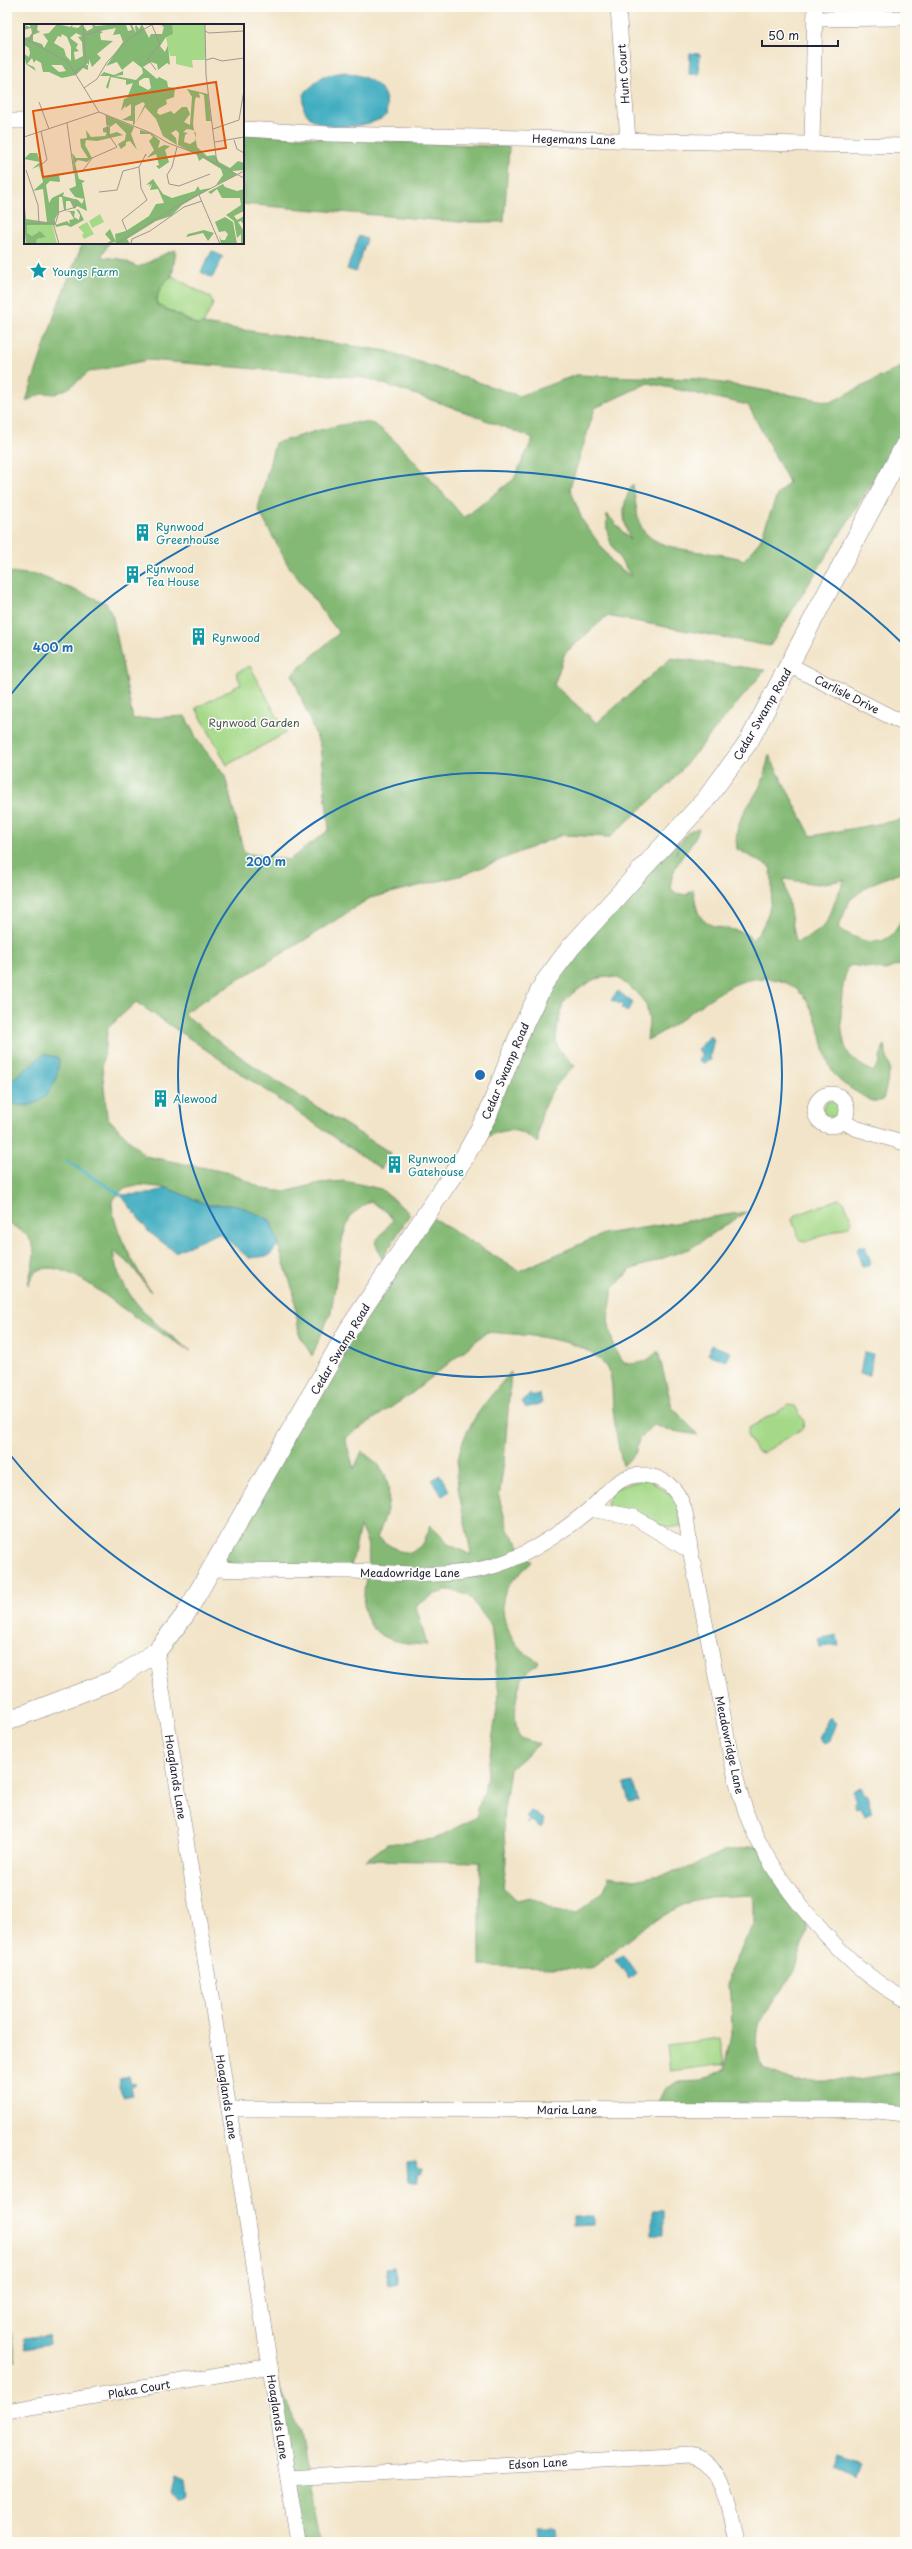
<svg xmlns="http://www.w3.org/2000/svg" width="912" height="2549" viewBox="0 0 912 2549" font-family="'Playpen Sans',sans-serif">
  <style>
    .green { fill: #a5d988; stroke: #647e62 }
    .forest { fill: #84b974; stroke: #536e58; fill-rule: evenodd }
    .water { fill: #42aec1; stroke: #32687e }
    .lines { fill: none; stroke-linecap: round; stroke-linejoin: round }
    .stream { stroke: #42aec1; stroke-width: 3 }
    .minor-casing { stroke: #8a8382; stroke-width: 16 }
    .major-casing { stroke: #8a8382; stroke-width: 20 }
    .minor { stroke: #fff; stroke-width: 15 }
    .major { stroke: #fff; stroke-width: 19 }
    .ring { fill: none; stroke: #1f6fb2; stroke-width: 2 }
    .labels { text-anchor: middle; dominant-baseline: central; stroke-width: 3; stroke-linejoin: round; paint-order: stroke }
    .street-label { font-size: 11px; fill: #22223b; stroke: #fdfcf7 }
    .culture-label { font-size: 11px; fill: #0d838f; stroke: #fdfcf7; text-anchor: start }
    .park-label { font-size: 11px; fill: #495952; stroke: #fdfcf7 }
    .inset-road { fill: none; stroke: #9f9690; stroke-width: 1 }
    .view { fill: #de560e; fill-opacity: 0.15; stroke: #de560e; stroke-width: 2 }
    .inset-edge { fill: none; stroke: #22223b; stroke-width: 2 }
    .centre { fill: #1f6fb2; stroke: #fdfcf7; stroke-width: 2 }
    .ring-label { font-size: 12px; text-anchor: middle; font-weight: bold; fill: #1f6fb2; stroke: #fdfcf7; stroke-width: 3; stroke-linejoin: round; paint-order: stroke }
  </style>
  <rect width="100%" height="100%" fill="#fdfcf7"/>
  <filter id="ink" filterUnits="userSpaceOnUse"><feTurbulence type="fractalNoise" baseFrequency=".025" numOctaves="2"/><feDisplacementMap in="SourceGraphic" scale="8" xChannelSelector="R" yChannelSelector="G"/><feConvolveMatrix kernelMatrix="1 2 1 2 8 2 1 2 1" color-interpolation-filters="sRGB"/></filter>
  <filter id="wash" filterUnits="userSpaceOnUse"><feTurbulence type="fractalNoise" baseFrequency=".012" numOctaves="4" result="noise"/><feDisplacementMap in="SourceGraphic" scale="16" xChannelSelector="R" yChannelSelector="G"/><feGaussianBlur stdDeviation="0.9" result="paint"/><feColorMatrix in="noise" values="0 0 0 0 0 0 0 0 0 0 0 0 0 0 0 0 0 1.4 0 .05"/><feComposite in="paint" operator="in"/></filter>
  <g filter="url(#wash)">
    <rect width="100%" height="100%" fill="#f2e4c8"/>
    <g class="green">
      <path d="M172,276L211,298L213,304L203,324L197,325L157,304C156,293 163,281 172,276Z"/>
      <polygon points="250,666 286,733 227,765 196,708 241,684 236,673"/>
      <circle cx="831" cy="1109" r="8"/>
      <polygon points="839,1199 844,1201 852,1221 849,1226 805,1242 800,1241 792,1220 794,1216"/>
      <polygon points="789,1405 795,1406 804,1421 803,1428 763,1453 756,1451 747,1435 749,1428"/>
      <polygon points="647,1478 677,1499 681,1526 667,1528 607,1506 606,1503 613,1489"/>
      <polygon points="721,2038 725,2064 670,2071 667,2045"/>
      <polygon points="12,2333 16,2361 7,2362 7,2334"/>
    </g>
    <g class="forest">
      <polygon points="243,134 509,147 504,222 459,222 243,204"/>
      <path d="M83,243H109L101,257L120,259L138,267C152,262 162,253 176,250L172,276C163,281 156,293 157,304L197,325L203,324L387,351L519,396L576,375L699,379L831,402L905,365V430L770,646L607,616L565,653L554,685L597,723L671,658L765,670L671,782L610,837L562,835L463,875L370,898L303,941L183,1013L218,1041L274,1080L391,1153L381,1169L136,1002L108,1028L102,1066L107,1117L145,1156L230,1173L264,1189L285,1192L319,1183L345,1181L381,1189L410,1214L382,1259L375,1242L393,1220L387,1212L370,1201L351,1215L343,1236L331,1312L312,1356L299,1334L294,1294L270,1220L237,1205H208L167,1188L141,1185L123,1189L112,1201C111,1227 137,1269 151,1292L131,1265L113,1251C118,1296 157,1326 191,1351C169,1338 146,1325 125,1310C108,1298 59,1255 36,1272C33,1275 30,1281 28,1285C34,1254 44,1240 7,1223V572L38,575L106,603L113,617L133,719L185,716L198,741L225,776L244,853L289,860L329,830L320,746L292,674L339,633L288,565L258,509L275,443C298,437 349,419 370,423C388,426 449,501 464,518L514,479L533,438L446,405L366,378L148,360L89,372L69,388L55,394L43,393L26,401L60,299ZM648,383L748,405L789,482L777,495L760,541L744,560C717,549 651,556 640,524C636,512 635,496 633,484C621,505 622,518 630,540L607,514C604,542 618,555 632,577L613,563L582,520L570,488L595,408Z"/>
      <path d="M769,755L811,836L905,819V886L900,872L871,884L850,900L838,928C871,949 895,949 905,907V963L885,970L850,965C839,979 838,1037 848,1053C854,1061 864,1067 873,1072L878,1065L884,1045L890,1070L883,1100C873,1104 866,1098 858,1093C850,1088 839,1082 834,1074C824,1059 824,1043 818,1026C808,993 790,975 754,979C719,983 680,1026 647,1040L649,1021L646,1004L635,991L618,978L606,976L593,980L573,993L563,1003L557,1028L556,1041L559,1050L575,1066C549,1089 539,1108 538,1143C518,1128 510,1127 486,1137L542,996L571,955L679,841L676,854C681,843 685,828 699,829C694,846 663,872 673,892L686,895L693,890C695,897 696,908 699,914C709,935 742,923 752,940C771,922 775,892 770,867L737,849C732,816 754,805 764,777C766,770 767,762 769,755ZM784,879L817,884L845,880C826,912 837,928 796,942Z"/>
      <path d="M746,1212L691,1248L630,1270L613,1289L608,1320L614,1349L624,1363C640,1365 647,1362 658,1351L672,1407L698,1435L667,1430L654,1425L639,1439L635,1454L623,1466C618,1447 615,1429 613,1409C612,1399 613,1385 610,1375C597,1336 521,1335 487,1332L411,1394L345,1438L354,1469L362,1451C368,1457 377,1462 381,1468C396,1491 386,1516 377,1538L399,1551L411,1553L423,1544L431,1525L448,1544L471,1555C468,1532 461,1509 458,1486C451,1439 483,1405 511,1372L504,1462L499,1497L508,1530L532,1562C523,1571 507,1583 504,1595C499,1612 509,1635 519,1648C524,1653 533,1658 539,1662C535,1666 529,1670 525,1674C515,1686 512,1725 520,1738L539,1744L510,1769L503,1818L506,1861L503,1887L517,1900L530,1897L557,1910L576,1914L604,1891L609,1876L634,1880L680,1871L725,1851L761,1845L808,1915L807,1931L794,1972L759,2022C754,2039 757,2052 762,2068L795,2081L858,2079L905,2072V2114L655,2110L666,2088L679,2082L702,2081L725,2069L732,2035L731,1995L727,1986L730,1971L754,1922V1903L751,1895L710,1897L691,1901L648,1924L591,1969L480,1966V1862L366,1860L387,1844L435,1839L476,1817L486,1781L499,1695L491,1625L468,1595L450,1590L435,1594L416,1606L427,1645C394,1643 362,1638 364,1596C364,1580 371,1564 368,1547C367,1540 363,1533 360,1527L350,1571L213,1569L426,1214L519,1271L603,1234Z"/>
      <polygon points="271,2369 300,2432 320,2542 298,2542"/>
    </g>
    <g class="water">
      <polygon points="690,53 700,54 699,75 689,74"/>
      <path d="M344,72C369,77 391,85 386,116C368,128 314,135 304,109C303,105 304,98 303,94L323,76Z"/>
      <polygon points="359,236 367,239 356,272 347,269"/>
      <polygon points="212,251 223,257 212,278 201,272"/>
      <polygon points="618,991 633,1003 627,1012 621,1008 623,1005 611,1000"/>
      <polygon points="710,1036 714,1039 710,1056 711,1060 703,1063 698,1060 702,1055 698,1049"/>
      <path d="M44,1054L59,1058C59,1087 40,1116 7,1102V1084Z"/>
      <polygon points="167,1188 208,1205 237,1205 270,1220 279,1244 269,1256 249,1258 219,1233 175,1252 149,1232 121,1195 147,1194"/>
      <polygon points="859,1247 865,1247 871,1263 868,1266 862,1266 856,1250"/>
      <polygon points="712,1345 730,1352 726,1361 708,1354"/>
      <polygon points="864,1352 873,1354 870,1375 860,1374"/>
      <polygon points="530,1393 533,1396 540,1394 542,1403 526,1408 522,1402"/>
      <polygon points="440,1475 450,1491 442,1496 432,1480"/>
      <polygon points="837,1635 839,1645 820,1647 818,1639"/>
      <polygon points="831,1718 836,1723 828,1742 824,1743 819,1738 827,1719"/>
      <polygon points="633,1782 638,1801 629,1803 624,1784"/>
      <polygon points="861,1788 865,1796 867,1795 872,1813 864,1816 860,1807 856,1808 854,1803 857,1801 853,1791"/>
      <polygon points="531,1811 545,1820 541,1828 532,1821 527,1823 529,1820 526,1817"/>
      <polygon points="623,1955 636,1973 629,1979 615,1960"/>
      <polygon points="129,2076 131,2084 135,2083 135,2086 131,2087 133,2095 123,2097 119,2088 120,2078"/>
      <polygon points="416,2161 417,2169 421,2169 421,2174 417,2174 418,2182 408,2182 407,2162"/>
      <rect x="652" y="2210" width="11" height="24"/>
      <polygon points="572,2217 594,2217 594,2225 572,2226"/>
      <polygon points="394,2267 397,2284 388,2286 385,2268"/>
      <polygon points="48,2335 49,2344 25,2348 24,2338"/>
      <polygon points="838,2454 861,2462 856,2474 834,2465"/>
      <polygon points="175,2479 184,2483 186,2499 184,2502 178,2502 171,2494"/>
      <polygon points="553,2526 557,2527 558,2536 538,2538 537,2528 550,2528"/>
    </g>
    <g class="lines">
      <polyline class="stream" points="67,1161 121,1195"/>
    </g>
  </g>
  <g filter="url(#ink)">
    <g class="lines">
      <defs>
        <g id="minor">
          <polyline points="618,7 628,140"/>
          <polyline points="815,19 897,18"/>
          <polyline points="7,121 25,121"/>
          <polyline points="243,129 329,134 905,146"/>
          <polyline points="812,144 815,7"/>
          <polyline points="789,665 905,724"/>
          <circle cx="831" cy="1110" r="16"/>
          <polyline points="843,1121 855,1128 905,1143"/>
          <polyline points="590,1509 634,1517 690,1551"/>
          <path d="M213,1569C259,1571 306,1570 353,1571C405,1573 459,1581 508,1561C537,1549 566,1529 590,1509C604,1497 614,1480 632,1476C644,1473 658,1477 668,1484C690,1502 686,1529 691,1554C700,1598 709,1642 718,1686C726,1732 733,1779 750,1823C767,1864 796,1902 825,1934C848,1959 875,1984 905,1999"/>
          <polyline points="156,1652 298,2542"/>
          <polyline points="229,2109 868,2110 905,2114"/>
          <polyline points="7,2411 270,2366"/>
          <path d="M288,2478L690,2455C723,2460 728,2508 736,2535"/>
        </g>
        <polyline id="major" points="7,1721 114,1680 156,1652 185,1615 349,1329 464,1158 488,1114 522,1028 544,983 571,947 706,799 749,741 905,445"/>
      </defs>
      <use href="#minor" class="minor-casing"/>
      <use href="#major" class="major-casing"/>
      <use href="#minor" class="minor"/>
      <use href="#major" class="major"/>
    </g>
  </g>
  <g class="ring">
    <circle cx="480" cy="1075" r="302"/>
    <path d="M903 1506A604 604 0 0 1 7 1451M7 699A604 604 0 0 1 903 644"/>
  </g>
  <defs>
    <symbol id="sight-bare" viewBox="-9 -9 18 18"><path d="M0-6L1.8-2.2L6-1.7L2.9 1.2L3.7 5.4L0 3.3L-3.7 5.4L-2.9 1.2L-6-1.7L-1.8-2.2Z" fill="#0f9aa8" stroke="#fdfcf7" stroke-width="2.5" paint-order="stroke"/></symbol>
    <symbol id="building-bare" viewBox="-9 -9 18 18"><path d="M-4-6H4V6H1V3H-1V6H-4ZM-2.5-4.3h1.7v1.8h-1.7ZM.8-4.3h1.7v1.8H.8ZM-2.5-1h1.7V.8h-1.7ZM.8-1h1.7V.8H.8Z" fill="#0f9aa8" stroke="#fdfcf7" stroke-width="2.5" paint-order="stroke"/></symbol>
  </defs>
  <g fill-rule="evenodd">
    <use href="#sight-bare" x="26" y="258" width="25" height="25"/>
    <use href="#building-bare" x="130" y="520" width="25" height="25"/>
    <use href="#building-bare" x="120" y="562" width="25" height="25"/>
    <use href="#building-bare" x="186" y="624" width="25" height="25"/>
    <use href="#building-bare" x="148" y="1086" width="25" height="25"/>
    <use href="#building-bare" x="382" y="1152" width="25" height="25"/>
  </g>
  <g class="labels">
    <g class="street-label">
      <text transform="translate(623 74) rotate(-94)">Hunt Court</text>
      <text transform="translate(574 139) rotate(1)">Hegemans Lane</text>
      <text transform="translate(847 694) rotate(27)">Carlisle Drive</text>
      <text transform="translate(762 714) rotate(-60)">Cedar Swamp Road</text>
      <text transform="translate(505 1071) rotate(-67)">Cedar Swamp Road</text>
      <text transform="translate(340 1349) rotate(-59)">Cedar Swamp Road</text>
      <text x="410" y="1572">Meadowridge Lane</text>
      <text transform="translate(730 1745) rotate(78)">Meadowridge Lane</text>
      <text transform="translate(176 1777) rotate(81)">Hoaglands Lane</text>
      <text transform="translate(227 2097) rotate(81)">Hoaglands Lane</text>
      <text x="567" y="2109">Maria Lane</text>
      <text transform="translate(139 2389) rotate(-10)">Plaka Court</text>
      <text transform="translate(278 2417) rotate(81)">Hoaglands Lane</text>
      <text transform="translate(538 2463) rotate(-3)">Edson Lane</text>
    </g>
    <g class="culture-label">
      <text x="52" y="271">Youngs Farm</text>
      <text x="156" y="526">Rynwood<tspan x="156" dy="13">Greenhouse</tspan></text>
      <text x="146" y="568">Rynwood<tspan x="146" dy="13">Tea House</tspan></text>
      <text x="212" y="637">Rynwood</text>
      <text x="173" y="1098">Alewood</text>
      <text x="408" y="1158">Rynwood<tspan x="408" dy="13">Gatehouse</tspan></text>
    </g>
    <g class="park-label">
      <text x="254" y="722">Rynwood Garden</text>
    </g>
  </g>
  <g transform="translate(24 24)">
    <rect width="220" height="220" fill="#f2e4c8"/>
    <path d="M139,0H181V36H168L169,44L152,40V32H146ZM76,190L80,198L68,204L65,197ZM63,198L70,210L60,215L58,211L60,209L54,203ZM28,199L33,220H12L13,215L22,213L14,208L8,212L3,210V201Z" fill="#a5d988"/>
    <path d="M6,0H14L13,6L16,8L9,11V17L18,20L20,24L24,17L19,10L25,9L33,0L46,3L49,0L48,3L54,4L58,0L63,7L69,4L68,0L72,2L94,0L102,1L104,7L108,6L106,1H108L112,9L111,3L112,1L115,5L118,0L125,14L127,10H138L140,3L136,0H148L149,10L142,13L136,22L141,28L144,21L146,41L143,39L134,46L133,40L127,38L119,43L133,55L135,53L143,57L144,63L151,64L150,73L142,76L143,80L134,85L133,89L136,91L147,87L150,90L158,83H163L166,90L160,98L166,101L168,73L163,65L184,70L187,97H182L180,71L175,69L176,74L172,73L171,76L169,100L173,123L183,132L191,131L195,138L206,144L214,137L220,139V146L208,147L213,151L192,161L199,151L197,145L179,134L175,137L173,131L154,121L155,109L152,106L147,109L152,114L153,121L139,112L132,95L121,83L112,99L121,80L119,78L111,82V99L109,102V97L98,96L107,91V80L101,84L102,81L97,87L100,75L103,74L109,59L102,61V56L87,53L84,65L82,63L86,52H76L80,48L90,51L99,47V51L91,52L112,56L119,49L118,44L109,37L98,46L93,38L82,42L99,18L96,10L89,11L92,4L76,7L79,8L76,10L77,16L89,17L73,30L77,34L68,43L65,35V41L63,39L62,41H64V46L59,44L52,51L38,54L25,48H19L17,39L12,36L10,39L8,34L3,40L10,43L12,47L2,40L0,30L5,33L6,29L5,24L0,21V14L5,13L8,9L7,4L0,6V1L6,3ZM52,9L58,12L54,13L58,18L59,32L51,36L50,28L55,27L52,24L54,20L46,14ZM38,10L43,13L47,23V37L42,32L40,25L30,19L34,12L37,13ZM27,41H38L42,47L35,48ZM120,54H125L127,64L124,66L115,61V57ZM163,105L169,106L172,109L171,117L166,120L160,118L161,111L164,109L159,108ZM82,91L110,103L107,110L113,126L106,117L102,118V121L97,125L94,120L101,116L102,109L92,99L86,103V110L93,108L99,111L73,117L62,116L61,121L68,134L63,138L54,136L51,139L55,155L61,157L58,159L63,187L53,182L50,185L46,177H42V186H40L38,173H35V188L31,195V201H3V209L8,212L16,207L22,213L13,215L12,220H2L0,200V173L2,195L23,198L19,165L9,167L19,158L15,142L8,145L16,138L0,135L6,129H13L16,137L20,154L35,150L36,158L26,157L22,161L25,179L28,174L40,168L39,172L54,176L58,180L60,175L51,173L45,165L52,162L48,129L52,134H64L57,123L56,115L63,114L62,106L67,113L81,112L83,109L79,108V104L86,102L83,101ZM116,106L127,109L136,117L134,124L140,121L146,122L141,126L145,138L135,145L132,142L135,141L132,130L123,134L130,126L125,117L129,113L126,110H116ZM129,155L139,170L148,174L171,167L174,162L176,166L187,164L158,181L147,192L132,197L103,215L106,220H92L91,210L102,207L125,192L132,180L140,179L134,165L126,166L128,160L125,163L126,160L122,161ZM199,160L201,163L213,167L220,165V187L210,192L213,196L220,192V201L217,197L214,198L220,207L219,220H217V210L213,214L210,197L202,191L217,181L216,174H198L193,165L187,170L184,168ZM52,185L55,186L60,196L47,203L42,201L32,203L31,201L43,197L46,200L45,196L50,195L46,188L42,187H51L50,193L55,196L56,191ZM201,193L209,198L213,220H197L195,211L197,216H201L204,210L201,207L195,208L191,198ZM86,205L92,218L81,220L87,217L81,210ZM180,206L190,209L184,217L179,209L162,213L164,210Z" fill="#84b974" fill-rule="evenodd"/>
    <path class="inset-road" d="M181,0L182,51L193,140M128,1L136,20L124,35L132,46M181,7L185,9L220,7M59,12L79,5M0,14L44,38L75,88L127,109L144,119L174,130L220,154M5,18L13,0M182,36L189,34L198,37L220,34M50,48L62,40L59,0M60,64L73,55L83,38L107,13L129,0M15,78L25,105M43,99L50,149M189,105L215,96L220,66M17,107L23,136L18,140M0,113L75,88M210,116L213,125L220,129M191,118L220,113M153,123L148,143L143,151L145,160L155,162L186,150M2,146L14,181L15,199M58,148L68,134L93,123L84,110L82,91M75,168L93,166L99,147L115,143L122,130L121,132M175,171L196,220M0,200L29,199L35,220M31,201L35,188L52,183V175M103,208L98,196L123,176L117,164L115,143M92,220L153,182L220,147M107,220L108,215L126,207L160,183L178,177"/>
    <path class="view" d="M192,58L202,124L19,153L9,87Z"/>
    <rect width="220" height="220" class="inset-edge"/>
  </g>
  <circle cx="480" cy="1075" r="6" class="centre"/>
  <g class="ring-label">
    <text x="53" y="652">400 m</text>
    <text x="266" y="866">200 m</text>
  </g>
  <rect width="912" height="2549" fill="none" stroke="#fdfcf7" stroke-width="24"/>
  <path d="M762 40v6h76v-6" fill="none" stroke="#22223b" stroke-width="2"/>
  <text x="768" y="40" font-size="12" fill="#22223b" stroke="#fdfcf7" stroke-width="3" paint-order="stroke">50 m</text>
</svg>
